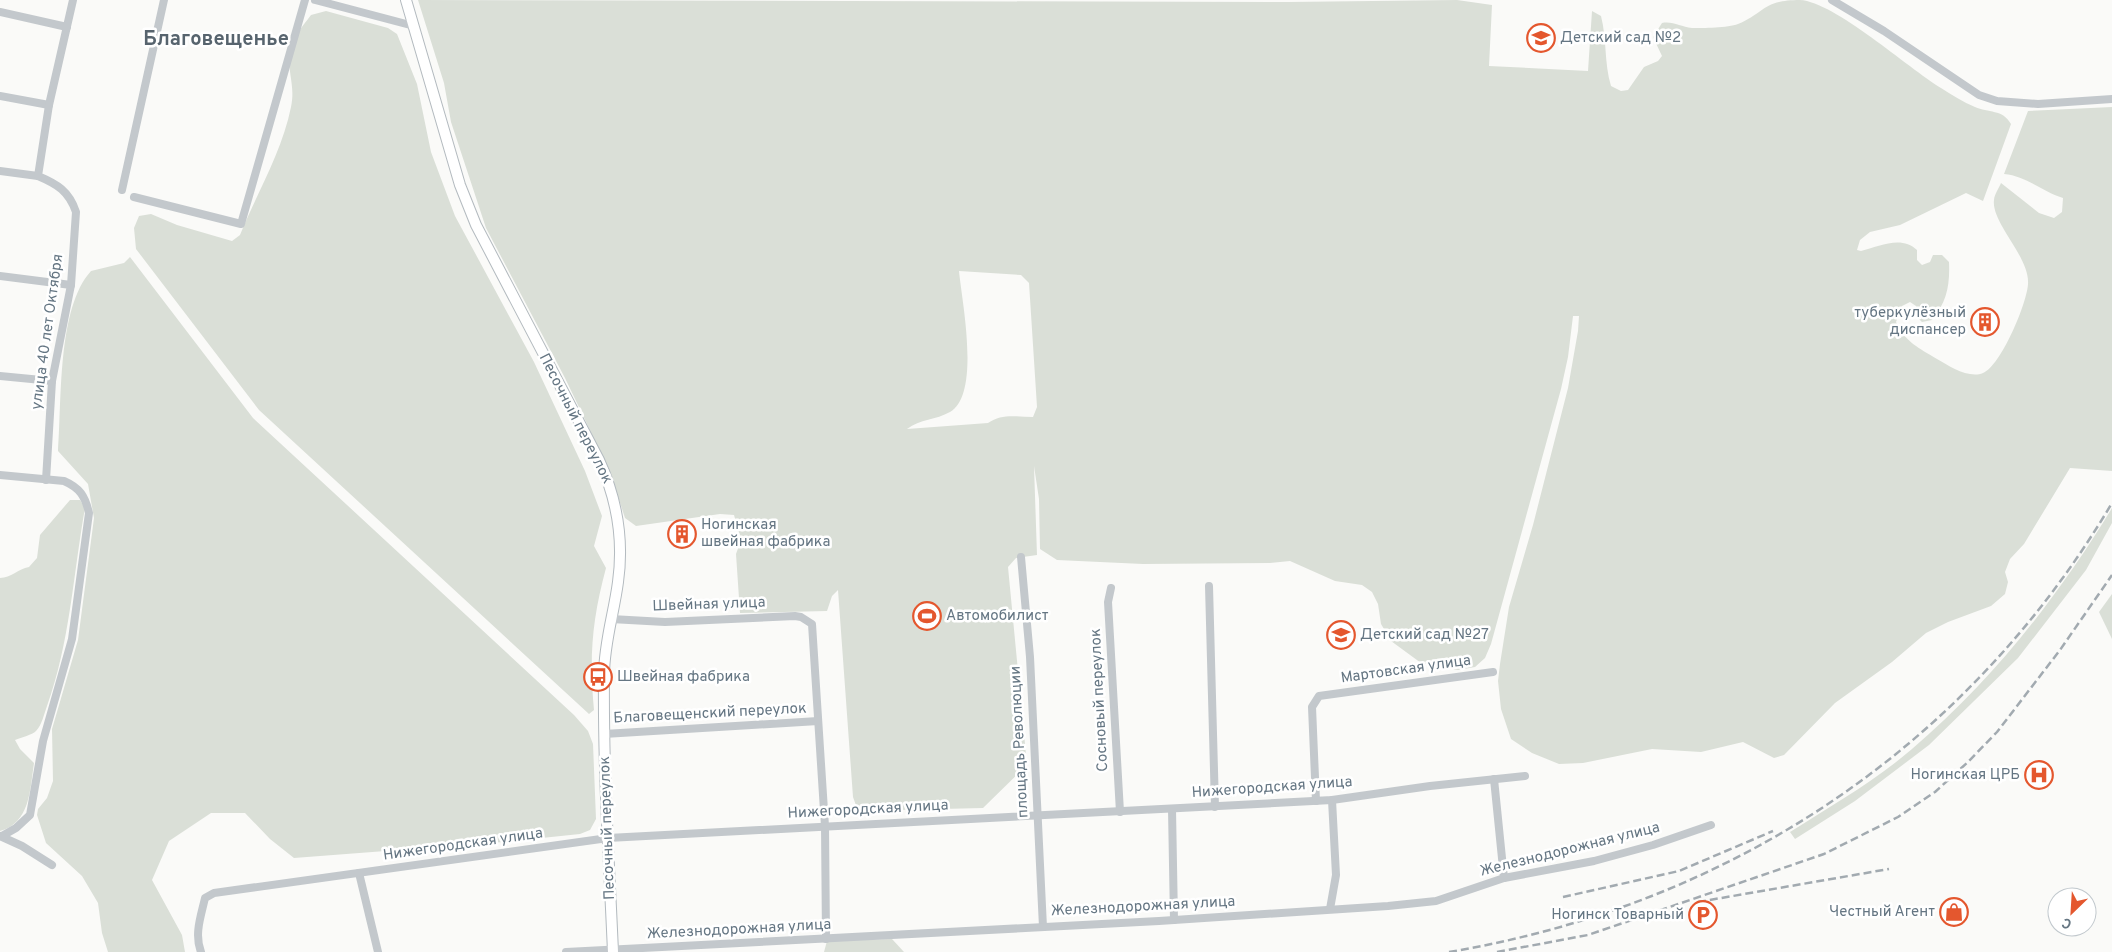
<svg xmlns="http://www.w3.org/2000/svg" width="2112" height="952" viewBox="0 0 2112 952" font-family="Overpass,sans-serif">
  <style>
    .green { fill: #dadfd7; fill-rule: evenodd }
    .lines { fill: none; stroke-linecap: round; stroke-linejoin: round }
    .secondary-casing { stroke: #b3babf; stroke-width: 12 }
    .minor { stroke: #c3c8cc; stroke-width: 8 }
    .secondary { stroke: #fff; stroke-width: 10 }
    .rail { stroke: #a2aab0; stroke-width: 2.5; stroke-dasharray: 8 4; stroke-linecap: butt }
    .labels { text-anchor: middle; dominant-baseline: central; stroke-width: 5; stroke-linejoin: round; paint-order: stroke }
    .poi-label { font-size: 15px; fill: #657683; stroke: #fff; text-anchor: start }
    .street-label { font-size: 15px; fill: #657683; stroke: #fff }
    .district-label { font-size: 20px; font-weight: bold; fill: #57646e; stroke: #fff }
  </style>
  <rect width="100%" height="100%" fill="#fafaf8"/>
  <g class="green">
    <path d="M418,0L1288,2L1457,0L1492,5L1489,66L1588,71L1592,11L1601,16C1607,39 1604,63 1611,86L1621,91L1628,90L1644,67L1658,61L1662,56L1653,37L1662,23C1673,21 1681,27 1692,28C1703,28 1728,28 1738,24C1765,13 1762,0 1800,0C1835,2 1908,68 1941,88C1952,95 1963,102 1975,107C1988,113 2003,109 2011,124L1983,201L1966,193L1900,225L1870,232L1860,240L1857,250L1861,251C1879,246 1902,235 1917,250V260L1922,265L1930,262L1933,255H1942L1949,262C1950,285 1947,302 1932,320L1922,322L1916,316V306L1910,302L1902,306L1896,322C1905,342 1919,348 1937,359C1949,366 1969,379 1983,373C2001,366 2027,303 2028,284C2030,257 1991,223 1994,200C1994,195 1999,188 2001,183L2039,213L2054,218L2062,212L2063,198C2042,192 2027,176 2004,174L2028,111L2112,107V471L2070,468L2024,544L2010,559L2005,572L2008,582L2005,594L1991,606L1948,622L1926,633L1892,662L1835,703L1784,755L1774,758L1743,742L1701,752L1652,749L1583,763L1559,764L1532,753L1511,739L1501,709L1498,681L1500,664L1509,607L1533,525L1568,388L1578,331L1579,316H1573L1568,357L1561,389L1491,644L1485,658L1475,667L1458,670L1421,663L1391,641L1381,624L1378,604L1372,592L1362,585L1335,581L1290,561L1270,563L1143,564L1057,560L1040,549L1039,499L1034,466L1037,555L1016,558L1008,567L1027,765L983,808L858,811L853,797L838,590L832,596L827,611L740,613L736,554L741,540L734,515L720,514L636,526L625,518L610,472L565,378L486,228L451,122L444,83ZM959,271L1021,275L1029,283L1037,407L1033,417C1017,417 1002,413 988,423L907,429C920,419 936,420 950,412C981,394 962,302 959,271Z"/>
    <path d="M326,11L388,28L397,34L417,84L431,152L455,216L534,362L585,471L602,516L594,546L606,568C592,620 589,657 594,710L589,714L259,410L136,249L134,228L139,216L151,214L177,225L232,241L240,235C257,193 282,152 291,107C295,88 289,76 289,58C289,42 302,27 311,15Z"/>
    <path d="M130,257L253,418L574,715L588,731L593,744L596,819L590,830L580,834L503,842L294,858L270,839L245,813H211L169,841L152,880L182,935L185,952H108L102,933L98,903L82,876L46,843L37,815L38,809L47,798L53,781L52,729L78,640L94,518L88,484L58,451C62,402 57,308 91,271L124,263Z"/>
    <path d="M70,500H80L85,508C73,575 70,642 47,706C44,714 42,725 36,731C32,735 22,737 15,740L20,749L34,763C30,790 30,823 0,831V578C11,578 18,569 29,567L37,558L40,535Z"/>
    <path d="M2112,508V523L2086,570L2018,658L1929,745L1855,801L1795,839L1790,832C1831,806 1875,781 1912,749C1992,681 2058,597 2112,508Z"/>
    <polygon points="2112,594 2112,639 2099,612"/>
    <polygon points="892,939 904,952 824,952 827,941"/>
  </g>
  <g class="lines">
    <defs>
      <path id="secondary" d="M406,0L460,185L476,225L599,460C617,499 624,539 618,582C614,613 604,643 604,675C603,767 609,860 613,952"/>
    </defs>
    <use href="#secondary" class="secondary-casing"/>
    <g class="minor">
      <polyline points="315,0 414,26"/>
      <polyline points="1832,0 1884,31 1979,95 1997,101 2038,104 2112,99"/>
      <polyline points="0,12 67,27"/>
      <polyline points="0,96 49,105"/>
      <polyline points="0,171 38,176"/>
      <polyline points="122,190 164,0"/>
      <polyline points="134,197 241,224 305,0"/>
      <polyline points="0,276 71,285"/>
      <polyline points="0,376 52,381"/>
      <path d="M0,475L64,481C80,488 85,496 89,513L72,639L43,741L30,815L16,828L2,836"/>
      <path d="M46,480L52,381L71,285L76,212C69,191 57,184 38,176L49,105L73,0"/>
      <polyline points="1021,557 1030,657 1043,927"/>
      <polyline points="1209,586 1215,807"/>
      <polyline points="1111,588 1108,602 1120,812"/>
      <polyline points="611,619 665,622 795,616 801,617 812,624 825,826 826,939"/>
      <polyline points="604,734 818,721"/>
      <polyline points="1494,779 1504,878"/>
      <polyline points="1316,801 1312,707 1319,696 1493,672"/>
      <polyline points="1172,809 1174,920"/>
      <polyline points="0,836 22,846 52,865"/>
      <polyline points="359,873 378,952"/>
      <polyline points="1330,909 1336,875 1332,800"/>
      <path d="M201,952C194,934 201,916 205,898L214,893L608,838L1332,800L1430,786L1525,776"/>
      <polyline points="566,952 1159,921 1388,906 1436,901 1504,878 1594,861 1653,845 1711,825"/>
    </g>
    <use href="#secondary" class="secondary"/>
    <g class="rail">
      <polyline points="1563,897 1679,871 1773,831"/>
      <polyline points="1698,902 1889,869"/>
      <path d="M1449,952C1729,905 1966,749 2112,503"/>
      <polyline points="1497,952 1588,935 1824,854 1898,817 1935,792 1968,762 1997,732 2060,650 2112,575"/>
    </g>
  </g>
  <defs>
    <symbol id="school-ring" viewBox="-11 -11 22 22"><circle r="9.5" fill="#fff" stroke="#e4572e" stroke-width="1.5"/><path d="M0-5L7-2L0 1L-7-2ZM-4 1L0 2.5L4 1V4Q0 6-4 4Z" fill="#e4572e"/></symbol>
    <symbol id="building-ring" viewBox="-11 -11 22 22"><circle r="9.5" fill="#fff" stroke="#e4572e" stroke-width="1.5"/><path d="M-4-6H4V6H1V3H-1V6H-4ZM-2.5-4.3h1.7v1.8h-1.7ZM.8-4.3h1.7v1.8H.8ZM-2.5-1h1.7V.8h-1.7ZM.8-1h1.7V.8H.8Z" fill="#e4572e"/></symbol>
    <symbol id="stadium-ring" viewBox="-11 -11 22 22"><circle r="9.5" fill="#fff" stroke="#e4572e" stroke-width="1.5"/><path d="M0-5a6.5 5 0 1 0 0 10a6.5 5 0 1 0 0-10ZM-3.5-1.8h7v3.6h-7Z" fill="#e4572e"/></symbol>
    <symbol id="bus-ring" viewBox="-11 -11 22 22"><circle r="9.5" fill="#fff" stroke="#e4572e" stroke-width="1.5"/><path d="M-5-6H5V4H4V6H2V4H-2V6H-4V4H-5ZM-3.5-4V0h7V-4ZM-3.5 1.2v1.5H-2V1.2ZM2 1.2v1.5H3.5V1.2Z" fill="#e4572e"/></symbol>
    <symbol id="hospital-ring" viewBox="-11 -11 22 22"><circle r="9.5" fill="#fff" stroke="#e4572e" stroke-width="1.5"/><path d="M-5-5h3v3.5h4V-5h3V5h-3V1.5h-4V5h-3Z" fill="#e4572e"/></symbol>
    <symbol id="shop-ring" viewBox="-11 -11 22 22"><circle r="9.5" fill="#fff" stroke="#e4572e" stroke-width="1.5"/><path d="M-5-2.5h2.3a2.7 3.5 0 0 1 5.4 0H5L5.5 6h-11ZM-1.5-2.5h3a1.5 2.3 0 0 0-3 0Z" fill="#e4572e"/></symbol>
    <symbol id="parking-ring" viewBox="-11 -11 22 22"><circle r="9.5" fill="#fff" stroke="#e4572e" stroke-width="1.5"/><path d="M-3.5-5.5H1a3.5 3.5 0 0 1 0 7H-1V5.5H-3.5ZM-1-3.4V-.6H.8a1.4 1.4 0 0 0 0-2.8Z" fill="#e4572e"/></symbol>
  </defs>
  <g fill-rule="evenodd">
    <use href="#school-ring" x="1525" y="22" width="32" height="32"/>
    <use href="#building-ring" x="1969" y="306" width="32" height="32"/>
    <use href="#building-ring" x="666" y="518" width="32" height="32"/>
    <use href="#stadium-ring" x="911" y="600" width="32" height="32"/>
    <use href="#school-ring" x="1325" y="619" width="32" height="32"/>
    <use href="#bus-ring" x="582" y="661" width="32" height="32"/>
    <use href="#hospital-ring" x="2023" y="759" width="32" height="32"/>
    <use href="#shop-ring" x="1938" y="896" width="32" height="32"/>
    <use href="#parking-ring" x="1687" y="899" width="32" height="32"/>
  </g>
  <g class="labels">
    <g class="poi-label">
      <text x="1560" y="38">Детский сад №2</text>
      <text x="1966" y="313" text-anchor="end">туберкулёзный<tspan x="1966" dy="17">диспансер</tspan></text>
      <text x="701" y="525">Ногинская<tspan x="701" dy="17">швейная фабрика</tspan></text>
      <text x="946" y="616">Автомобилист</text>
      <text x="1360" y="635">Детский сад №27</text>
      <text x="617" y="677">Швейная фабрика</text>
      <text x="2020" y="775" text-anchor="end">Ногинская ЦРБ</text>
      <text x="1935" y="912" text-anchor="end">Честный Агент</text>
      <text x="1684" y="915" text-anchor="end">Ногинск Товарный</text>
    </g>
    <g class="street-label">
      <text transform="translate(48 332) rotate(-82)">улица 40 лет Октября</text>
      <text transform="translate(575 419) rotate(63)">Песочный переулок</text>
      <text transform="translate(709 605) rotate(-2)">Швейная улица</text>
      <text transform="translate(1406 670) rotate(-8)">Мартовская улица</text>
      <text transform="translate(1100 700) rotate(-93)">Сосновый переулок</text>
      <text transform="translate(710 714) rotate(-3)">Благовещенский переулок</text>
      <text transform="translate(1020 742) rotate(-93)">площадь Революции</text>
      <text transform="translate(1272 788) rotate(-4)">Нижегородская улица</text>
      <text transform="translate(868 810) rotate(-3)">Нижегородская улица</text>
      <text transform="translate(608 828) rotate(-92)">Песочный переулок</text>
      <text transform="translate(463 845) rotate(-8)">Нижегородская улица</text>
      <text transform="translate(1570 850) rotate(-14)">Железнодорожная улица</text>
      <text transform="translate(1143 907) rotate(-3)">Железнодорожная улица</text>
      <text transform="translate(739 930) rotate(-3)">Железнодорожная улица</text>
    </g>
    <g class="district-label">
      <text x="216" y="40">Благовещенье</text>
    </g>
  </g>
  <g transform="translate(2072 912) rotate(205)"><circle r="24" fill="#ffffff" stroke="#c1c8cd"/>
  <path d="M0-4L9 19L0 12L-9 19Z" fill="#e4572e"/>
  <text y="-8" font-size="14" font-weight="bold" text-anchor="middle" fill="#657683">С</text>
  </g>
</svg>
